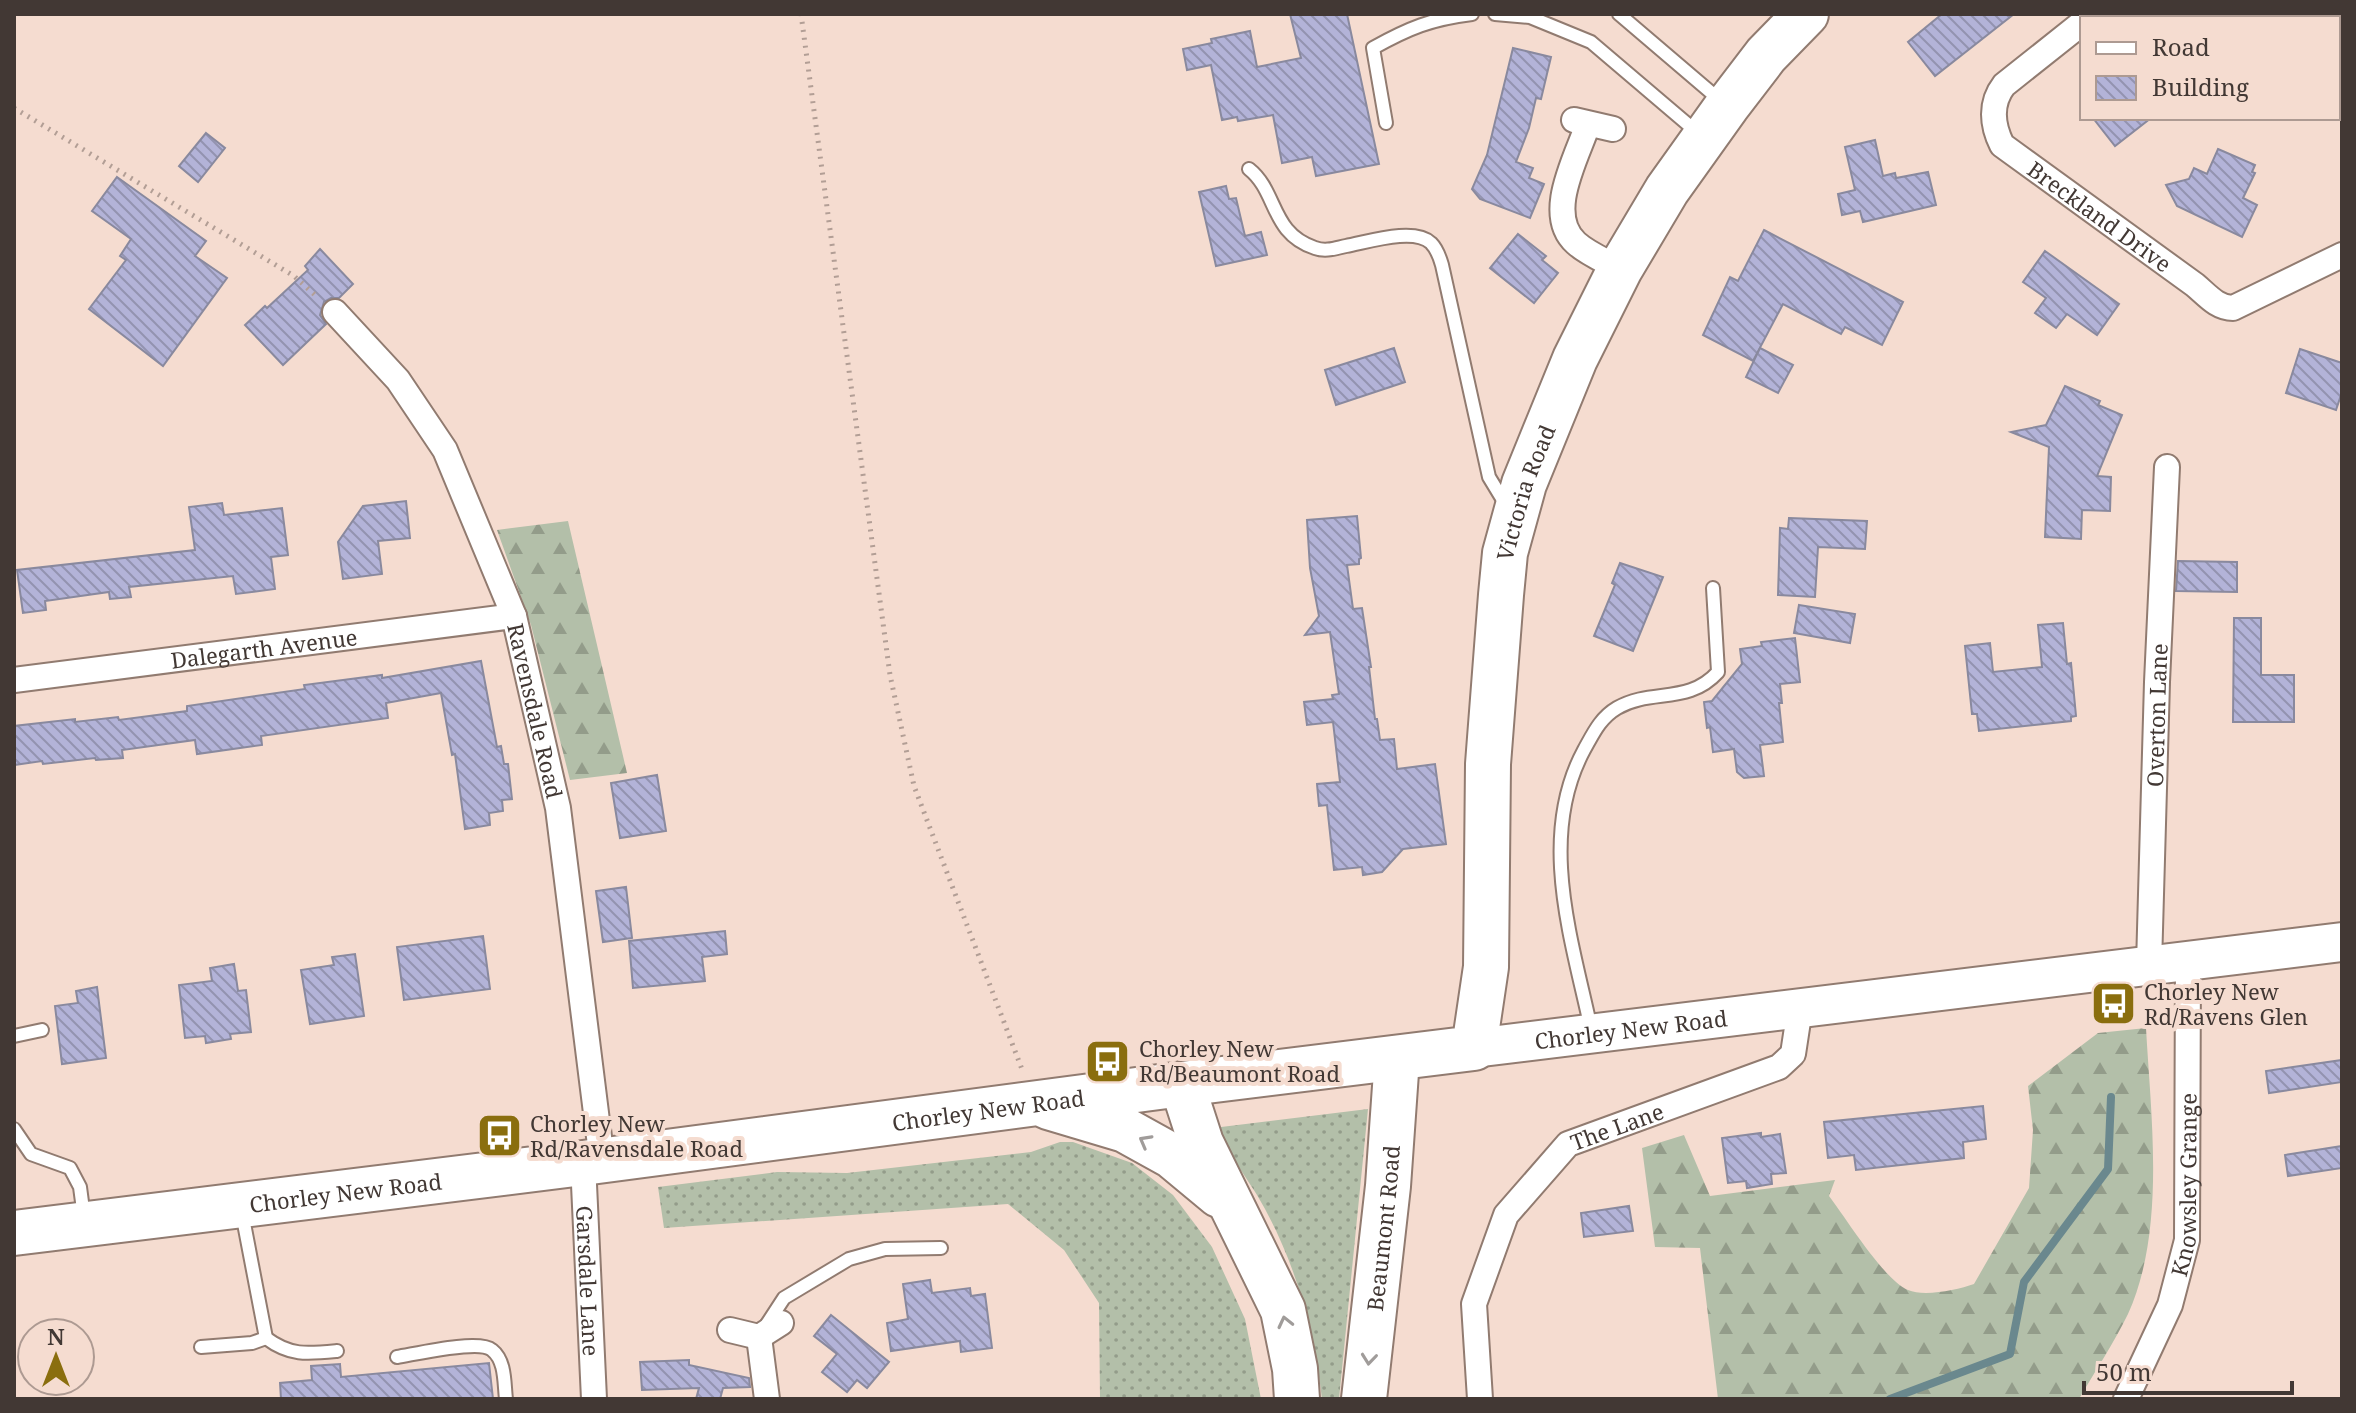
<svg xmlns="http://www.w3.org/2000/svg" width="2356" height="1413" viewBox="0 0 2356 1413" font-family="'Noto Serif',serif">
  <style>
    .grass { fill: url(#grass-dots) }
    .forest { fill: url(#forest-firs) }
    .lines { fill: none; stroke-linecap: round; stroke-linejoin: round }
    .stream { stroke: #6a888e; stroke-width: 8 }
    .building { fill: url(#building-back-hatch); stroke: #89899e; stroke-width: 2 }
    .lane-casing { stroke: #917b70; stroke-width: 16 }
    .street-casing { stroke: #917b70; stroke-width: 28 }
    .primary-casing { stroke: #917b70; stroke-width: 42 }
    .highway-casing { stroke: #917b70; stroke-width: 48 }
    .path { stroke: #b29e95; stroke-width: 5; stroke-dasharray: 2 6; stroke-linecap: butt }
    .lane { stroke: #fff; stroke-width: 12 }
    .street { stroke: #fff; stroke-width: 24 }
    .primary { stroke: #fff; stroke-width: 38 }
    .highway { stroke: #fff; stroke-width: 44 }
    .oneway { stroke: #a09c9a }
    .labels { text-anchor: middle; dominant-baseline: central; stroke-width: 8; stroke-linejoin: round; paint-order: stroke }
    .street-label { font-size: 22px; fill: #423834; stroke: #f5dcd0 }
    .poi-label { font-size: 22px; fill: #423834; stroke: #f5dcd0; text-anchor: start }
  </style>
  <defs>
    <pattern id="grass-dots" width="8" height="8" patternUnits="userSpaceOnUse" patternTransform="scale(2)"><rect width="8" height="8" fill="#b3bfa9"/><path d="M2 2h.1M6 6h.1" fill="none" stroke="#939c8a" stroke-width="1.8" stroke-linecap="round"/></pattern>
    <pattern id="forest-firs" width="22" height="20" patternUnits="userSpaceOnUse" patternTransform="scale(2)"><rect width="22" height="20" fill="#b3bfa9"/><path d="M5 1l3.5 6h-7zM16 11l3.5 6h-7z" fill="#939c8a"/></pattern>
    <pattern id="building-back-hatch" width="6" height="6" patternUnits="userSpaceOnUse" patternTransform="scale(2)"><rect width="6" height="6" fill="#b3b3d8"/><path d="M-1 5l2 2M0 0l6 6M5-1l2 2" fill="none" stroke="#9393b0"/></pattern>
  </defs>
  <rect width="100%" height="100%" fill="#f5dcd0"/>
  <g class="grass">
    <path d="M1368,1109L1339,1399H1322C1314,1328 1294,1257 1257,1195C1243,1173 1228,1151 1213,1128Z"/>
    <polygon points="1060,1142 1073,1142 1132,1163 1173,1195 1212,1247 1245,1319 1261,1399 1100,1399 1099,1303 1064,1250 1008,1204 664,1228 658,1187 777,1172 847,1173 1031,1152"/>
  </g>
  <g class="forest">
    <polygon points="568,521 627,773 570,780 531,625 497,530"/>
    <path d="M2146,1028C2151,1118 2166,1230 2128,1314C2114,1343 2095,1371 2079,1399H1718L1700,1248L1655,1247L1642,1148L1684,1135L1710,1196L1835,1180L1829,1196C1846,1218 1884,1280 1908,1290C1924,1297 1957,1290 1974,1284L2029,1188L2033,1130L2028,1086L2098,1033Z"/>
  </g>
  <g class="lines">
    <polyline class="stream" points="1890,1399 2010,1354 2024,1282 2108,1169 2111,1097"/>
  </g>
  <g class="building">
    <polygon points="1290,14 1347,14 1379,164 1316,176 1312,157 1282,163 1273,115 1238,121 1237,117 1222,120 1211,65 1187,70 1183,49 1212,43 1211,39 1250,31 1257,67 1301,58"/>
    <polygon points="1942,14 2014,14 1935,76 1908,42"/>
    <polygon points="1513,48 1551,57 1541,99 1536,98 1529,128 1516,162 1533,168 1529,178 1544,184 1530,218 1480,199 1472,189 1487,155"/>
    <polygon points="2093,118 2151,118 2115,146"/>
    <polygon points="206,133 225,148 198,182 179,166"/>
    <polygon points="1875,140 1883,176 1895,173 1896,178 1928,172 1936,205 1863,222 1860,211 1842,215 1838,194 1855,190 1845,147"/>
    <polygon points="2218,149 2255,165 2252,172 2255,173 2243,198 2257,205 2242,237 2177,206 2166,185 2189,179 2194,168 2207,174"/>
    <polygon points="117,177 206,241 195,256 227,278 163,366 89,309 126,260 120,256 131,239 92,211"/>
    <polygon points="1226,186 1229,199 1236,198 1245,236 1261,232 1267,255 1216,266 1199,192"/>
    <polygon points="1764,230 1903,302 1882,345 1845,327 1841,334 1783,304 1753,361 1703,335 1730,277 1738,281"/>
    <polygon points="1518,234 1546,256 1542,260 1558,273 1534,303 1490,268"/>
    <polygon points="320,249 353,284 339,298 331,298 324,302 320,315 326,324 283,365 245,325 265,306 267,308 308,270 305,266"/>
    <polygon points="2045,251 2119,304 2097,335 2067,314 2056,328 2035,313 2046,298 2023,282"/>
    <polygon points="1394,348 1405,382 1336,405 1325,370"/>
    <polygon points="1760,348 1793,365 1778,393 1746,377"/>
    <polygon points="2300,349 2342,363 2342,392 2336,410 2286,393"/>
    <polygon points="2065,386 2100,401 2098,405 2122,415 2097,476 2111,477 2110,511 2082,510 2081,539 2045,537 2049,447 2011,432 2046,425"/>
    <polygon points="406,501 410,538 378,541 382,574 343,579 338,542 363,506"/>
    <polygon points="222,503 224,515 282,508 288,555 271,557 275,589 236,594 233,576 129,587 131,597 110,599 109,592 45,601 46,610 23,613 17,570 195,550 189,507"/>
    <polygon points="1357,516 1361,558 1359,559 1359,564 1347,565 1353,609 1362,608 1371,667 1369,667 1375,719 1377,719 1380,740 1394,739 1397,769 1435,764 1446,844 1403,849 1382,872 1363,875 1362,867 1334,870 1327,805 1319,806 1317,784 1340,782 1333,722 1307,725 1304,702 1333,699 1332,695 1339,694 1330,632 1305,635 1319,616 1310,568 1307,520"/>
    <polygon points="1789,518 1867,521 1865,549 1818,547 1815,597 1778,595 1780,528 1788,529"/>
    <polygon points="2178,561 2237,562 2237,592 2176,591"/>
    <polygon points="1620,563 1663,577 1633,651 1594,636 1615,585 1612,583"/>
    <polygon points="1799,605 1855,614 1850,643 1794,633"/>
    <polygon points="2234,618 2261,618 2261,675 2294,675 2294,722 2233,722"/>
    <polygon points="2063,623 2067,664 2071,663 2076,716 2071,717 2071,721 1979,731 1977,714 1972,714 1965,646 1990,643 1993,672 2042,667 2038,625"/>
    <polygon points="1795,638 1800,682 1780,684 1782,703 1779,703 1783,742 1760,745 1764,776 1744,778 1737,772 1734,749 1713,752 1710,727 1707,728 1704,702 1712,701 1742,664 1740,649 1762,646 1761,642"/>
    <polygon points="481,661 497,747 501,746 504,764 508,764 512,799 502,800 503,811 489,813 490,825 465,829 455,754 452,755 441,693 386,703 388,718 261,736 262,745 197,754 195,740 122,750 123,758 96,760 95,758 43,764 42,761 14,765 14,726 75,719 75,722 118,717 119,720 187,711 187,706 305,689 304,685 382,675 382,678"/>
    <polygon points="657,775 666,831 620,838 611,783"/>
    <polygon points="626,887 632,938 603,942 596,891"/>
    <polygon points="725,931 727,954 702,957 705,981 633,988 629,941"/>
    <polygon points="483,936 490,989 404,1000 397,947"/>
    <polygon points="355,954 364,1016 310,1024 301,970 334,965 332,957"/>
    <polygon points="234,964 238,991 246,990 251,1032 230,1034 231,1039 206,1043 205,1036 185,1038 179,985 212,981 210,968"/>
    <polygon points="97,987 106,1058 62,1064 55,1006 78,1003 76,991"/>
    <polygon points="2342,1060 2342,1082 2269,1093 2266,1071"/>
    <polygon points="1983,1106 1986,1139 1963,1142 1964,1158 1856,1170 1854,1155 1828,1158 1824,1122"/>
    <polygon points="1761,1133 1761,1137 1780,1134 1786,1173 1771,1174 1772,1184 1747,1188 1746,1181 1728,1183 1722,1138"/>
    <polygon points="2342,1146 2342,1168 2288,1176 2285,1155"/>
    <polygon points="1629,1206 1633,1231 1584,1237 1581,1213"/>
    <polygon points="930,1280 932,1293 970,1288 971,1296 985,1294 992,1348 961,1352 960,1341 891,1351 887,1323 908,1319 903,1284"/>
    <polygon points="831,1315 889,1362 867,1388 857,1380 847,1392 822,1372 837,1354 814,1336"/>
    <polygon points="689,1360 689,1365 749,1378 750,1387 723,1388 720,1399 696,1399 699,1388 642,1390 640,1362"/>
    <polygon points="489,1363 493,1399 281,1399 280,1383 312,1380 311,1366 340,1364 341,1377"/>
  </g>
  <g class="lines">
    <defs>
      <g id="lane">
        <polyline points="1495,14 1530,17 1591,42 1698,133"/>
        <polyline points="1619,14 1721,101"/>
        <path d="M1386,123L1373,48C1409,28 1431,19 1472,14"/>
        <path d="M1249,169C1278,192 1270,233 1315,248C1326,252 1336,248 1346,246C1368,242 1414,227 1431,243C1437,249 1440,258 1442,265L1489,477L1506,505"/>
        <path d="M1591,1029C1572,940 1537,837 1584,750C1593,734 1600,718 1617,708C1652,688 1688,705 1718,672L1713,588"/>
        <polyline points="14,1036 42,1030"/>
        <polyline points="14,1129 31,1154 70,1168 80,1187 84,1217"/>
        <polyline points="767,1324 784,1298 849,1259 885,1249 941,1248"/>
        <path d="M266,1338C290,1356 307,1354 337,1351"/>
        <polyline points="201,1347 252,1343 266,1338 242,1213"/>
        <path d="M397,1357C416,1354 479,1339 492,1350C506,1361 504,1384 506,1399"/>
      </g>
      <g id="street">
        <path id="s1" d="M2082,23L2004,85C1990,103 1992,125 2002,145L2195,285C2207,295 2217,308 2233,308L2342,255"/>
        <polyline points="1574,120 1613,129"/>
        <path d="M1588,124C1577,157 1544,214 1576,243C1588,254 1606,261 1620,269"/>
        <path id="s2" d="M335,312L398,380L445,450L514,616L558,808L602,1161"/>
        <path id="s3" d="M14,680L514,616"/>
        <path id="s4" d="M2149,965L2157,682L2167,467"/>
        <path id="s5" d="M583,1163L594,1399"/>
        <polyline points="730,1330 759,1337 781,1323"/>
        <polyline points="759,1337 767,1399"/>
        <path id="s6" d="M1480,1399L1474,1304L1506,1215L1568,1144L1779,1067L1793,1054L1800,1008"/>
        <path id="s7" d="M2126,1399L2170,1305L2187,1240L2188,960"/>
      </g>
      <g id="primary">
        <path id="s8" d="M1474,1048L2342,942"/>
      </g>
      <g id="highway">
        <polyline points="1182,1084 1201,1143 1283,1310 1295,1369 1297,1399"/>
        <polyline points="1048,1107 1125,1130 1172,1156 1219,1195"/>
        <path id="s9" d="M14,1233L583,1163L1182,1084L1474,1048L1486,967L1488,764L1501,595L1505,553L1524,484L1575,359L1620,269L1667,190L1727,106L1766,55L1806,14"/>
        <path id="s10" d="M1364,1399L1388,1186L1397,1058"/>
      </g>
    </defs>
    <use href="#lane" class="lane-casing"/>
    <use href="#street" class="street-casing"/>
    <use href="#primary" class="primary-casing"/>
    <use href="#highway" class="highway-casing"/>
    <g class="path">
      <polyline points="801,14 890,675 914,786 1023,1072"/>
      <polyline points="14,108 294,276 316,296"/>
    </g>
    <use href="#lane" class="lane"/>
    <use href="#street" class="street"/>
    <use href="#primary" class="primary"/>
    <use href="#highway" class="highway"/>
  </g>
  <defs><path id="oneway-chevron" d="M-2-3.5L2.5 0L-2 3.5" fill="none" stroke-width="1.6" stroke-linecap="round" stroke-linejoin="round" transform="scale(2)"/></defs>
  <g class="oneway">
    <use href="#oneway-chevron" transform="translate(1145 1141) rotate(-151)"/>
    <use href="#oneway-chevron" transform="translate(1285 1322) rotate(-103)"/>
    <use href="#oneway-chevron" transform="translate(1369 1359) rotate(96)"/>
  </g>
  <defs>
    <symbol id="bus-square" viewBox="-11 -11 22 22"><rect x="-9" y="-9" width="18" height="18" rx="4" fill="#8a6e0e" stroke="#f5dcd0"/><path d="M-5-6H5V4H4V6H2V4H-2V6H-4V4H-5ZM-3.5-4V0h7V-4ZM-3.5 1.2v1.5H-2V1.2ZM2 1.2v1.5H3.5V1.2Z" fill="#fff"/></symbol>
  </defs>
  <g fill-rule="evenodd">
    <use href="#bus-square" x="2088" y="978" width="51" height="51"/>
    <use href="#bus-square" x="1082" y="1036" width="51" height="51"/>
    <use href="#bus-square" x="474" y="1110" width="51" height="51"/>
  </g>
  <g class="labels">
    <g class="street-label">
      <text stroke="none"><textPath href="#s1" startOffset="284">Breckland Drive</textPath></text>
      <text stroke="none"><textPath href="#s9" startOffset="2032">Victoria Road</textPath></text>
      <text stroke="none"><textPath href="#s3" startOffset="252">Dalegarth Avenue</textPath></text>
      <text stroke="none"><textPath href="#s2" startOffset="454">Ravensdale Road</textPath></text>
      <text stroke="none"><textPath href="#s4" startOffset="250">Overton Lane</textPath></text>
      <text stroke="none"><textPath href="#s8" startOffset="158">Chorley New Road</textPath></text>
      <text stroke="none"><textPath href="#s9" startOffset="982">Chorley New Road</textPath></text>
      <text stroke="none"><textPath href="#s6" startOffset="336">The Lane</textPath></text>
      <text stroke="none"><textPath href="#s7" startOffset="226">Knowsley Grange</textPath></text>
      <text stroke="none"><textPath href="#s9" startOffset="334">Chorley New Road</textPath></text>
      <text stroke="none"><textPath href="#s10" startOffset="172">Beaumont Road</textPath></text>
      <text stroke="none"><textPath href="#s5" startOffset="118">Garsdale Lane</textPath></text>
    </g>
    <g class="poi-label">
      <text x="2144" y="991">Chorley New<tspan x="2144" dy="25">Rd/Ravens Glen</tspan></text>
      <text x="1139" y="1048">Chorley New<tspan x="1139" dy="25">Rd/Beaumont Road</tspan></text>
      <text x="530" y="1123">Chorley New<tspan x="530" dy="25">Rd/Ravensdale Road</tspan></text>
    </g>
  </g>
  <rect width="2356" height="1413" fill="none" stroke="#423834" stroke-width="32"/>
  <rect x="2080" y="16" width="260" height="104" fill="#f5dcd0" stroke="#ad9a92" stroke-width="2"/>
  <rect x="2096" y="42" width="40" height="12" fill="#ffffff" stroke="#ad9a92" stroke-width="2"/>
  <text x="2152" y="56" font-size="24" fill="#423834">Road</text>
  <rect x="2096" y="76" width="40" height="24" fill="url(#building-back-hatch)" stroke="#ad9a92" stroke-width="2"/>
  <text x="2152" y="96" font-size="24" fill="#423834">Building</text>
  <g transform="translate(56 1357)"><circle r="38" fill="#f5dcd0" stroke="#ad9a92" stroke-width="2"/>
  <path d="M0-6L14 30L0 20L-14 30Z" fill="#8a6e0e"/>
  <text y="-12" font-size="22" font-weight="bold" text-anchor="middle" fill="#423834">N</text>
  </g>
  <path d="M2084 1381v12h208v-12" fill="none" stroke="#423834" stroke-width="4"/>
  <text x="2096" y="1381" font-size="24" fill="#423834" stroke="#f5dcd0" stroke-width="6" paint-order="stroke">50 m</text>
</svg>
